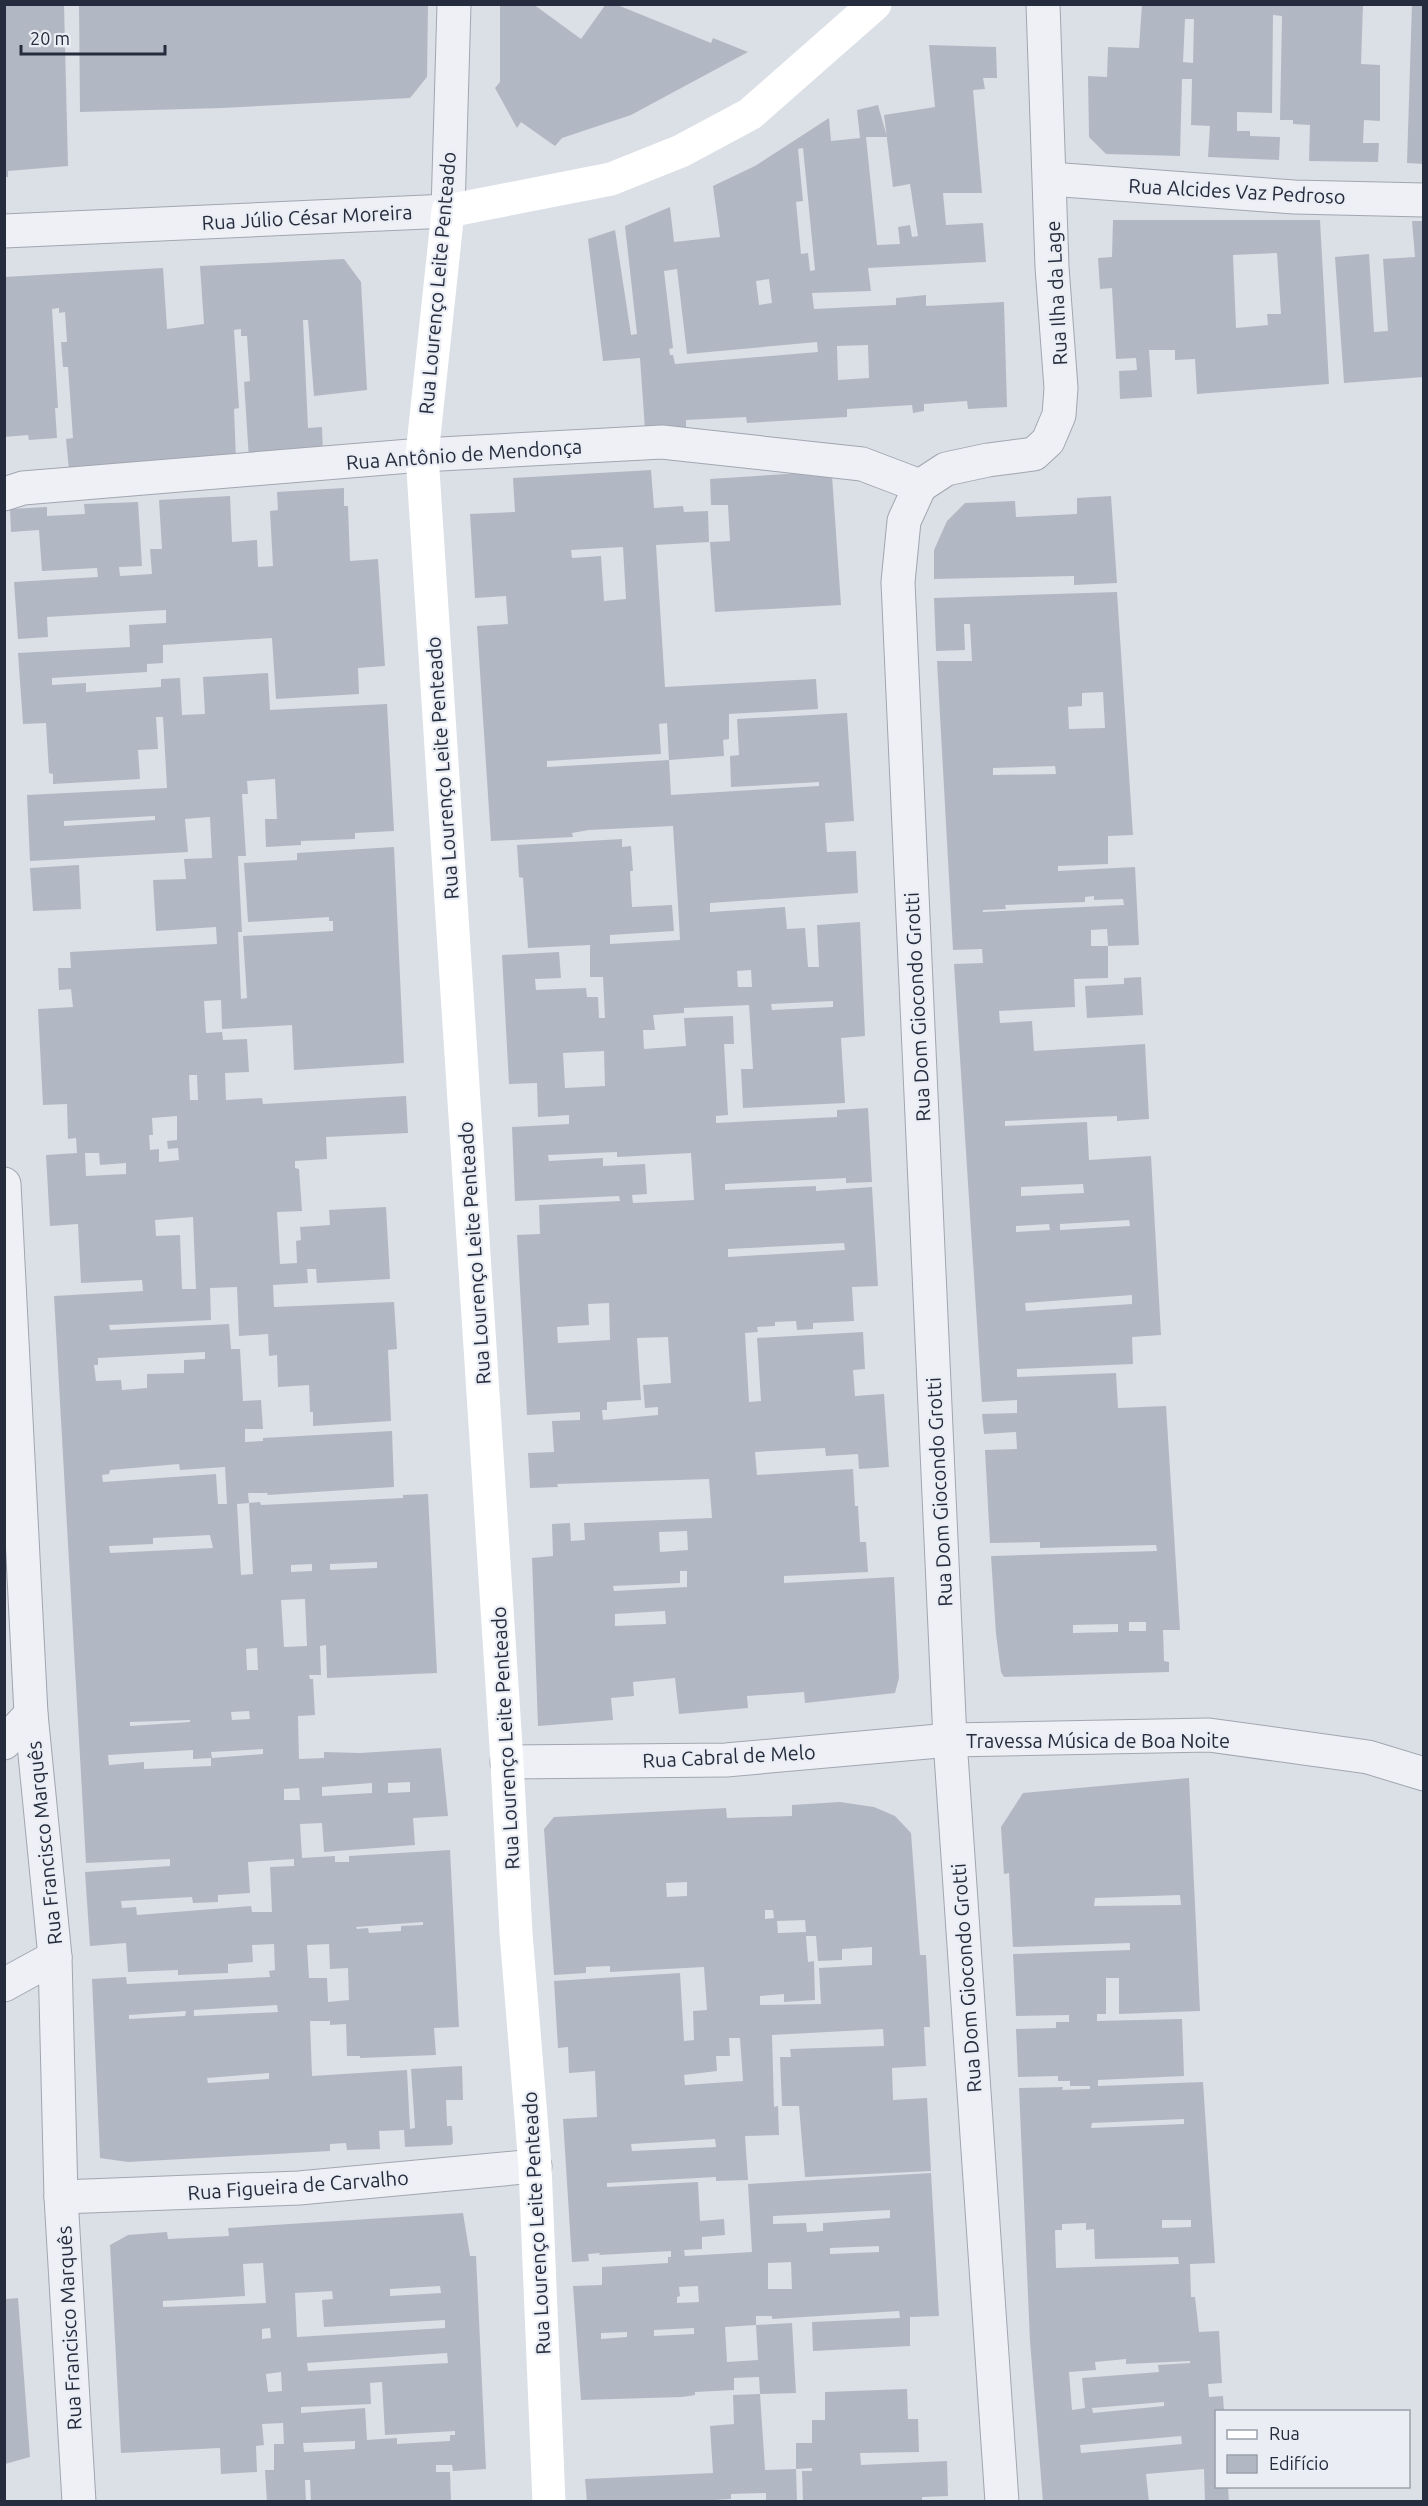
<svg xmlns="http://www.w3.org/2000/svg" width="1428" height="2506" viewBox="0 0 1428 2506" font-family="Ubuntu,sans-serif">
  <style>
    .building { fill: #b2b8c3; fill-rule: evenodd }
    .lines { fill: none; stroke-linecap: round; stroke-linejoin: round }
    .minor-casing { stroke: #a1a6b0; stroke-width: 35 }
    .minor { stroke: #eef0f5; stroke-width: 33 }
    .secondary { stroke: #fff; stroke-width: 33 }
    .labels { text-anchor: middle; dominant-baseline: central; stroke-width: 4.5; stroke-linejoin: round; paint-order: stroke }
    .street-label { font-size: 20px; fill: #252c3d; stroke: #eaeef4 }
  </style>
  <rect width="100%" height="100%" fill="#dbdfe6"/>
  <g class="building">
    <polygon points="4,4 64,4 68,166 8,171 8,177 4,177"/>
    <polygon points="79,4 428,4 427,77 410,98 222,108 80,112"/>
    <polygon points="500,4 533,4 581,39 606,4 615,4 711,43 713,38 748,52 631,115 562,138 555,146 521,122 517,128 495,88 500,82"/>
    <path d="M1142,4H1363L1361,64L1380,65V121L1364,120L1363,143H1379L1378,162L1309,161L1310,125L1293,124V120H1280L1282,16L1273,15L1272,113L1237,112V131H1250V136L1280,137L1279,160L1208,157L1210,126L1191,125L1192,79H1182L1180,156L1106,154L1089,137L1088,76L1107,77L1108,47L1139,48ZM1185,19H1194L1193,63L1183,62Z"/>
    <polygon points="1412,4 1424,4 1424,164 1407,163"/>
    <path d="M929,45L996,47L997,78H983L985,89L973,90L982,193H943L946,225L983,223L986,262L868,268L871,291L812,293L814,309L896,305V298L926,295V306L1004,302L1007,407L968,409L967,401L924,404V411L913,413L912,405L847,409V417L747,423L746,417L686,420V427L645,430L640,358L603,361L588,239L615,230L631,335L637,334L625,226L670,207L674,242L720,237L713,186L755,166L829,118L831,141L860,138L857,110L878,105L887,137H866L877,245L900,244L898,227L910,225L912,237L918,236L910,184L893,187L884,115L935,107ZM803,148L815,270L810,271L808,253L801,254L796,202L803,201L798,149ZM677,269L687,354L817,342L818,352L675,364L673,355H670L669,349L673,348L664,271ZM769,279L772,303L759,305L756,281ZM868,345L869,378L838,380L837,346Z"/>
    <path d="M1113,220H1320L1329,384L1197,394L1195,359L1175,360V350H1149L1152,397L1120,399L1119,371L1137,370L1136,358L1116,359L1112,288L1100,289L1098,258L1112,257ZM1277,253L1281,314H1267L1268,325L1236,328L1233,255Z"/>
    <polygon points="1412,221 1424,221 1424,377 1344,383 1335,257 1369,254 1374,332 1388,331 1383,259 1415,257"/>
    <polygon points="344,259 361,282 367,390 314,396 308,320 303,320 308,428 322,427 323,454 249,459 244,382 250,381 247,336 241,336 241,329 234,330 239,408 234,409 236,460 69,470 66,439 73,438 68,367 63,367 61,342 67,342 65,312 59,313 59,308 52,309 58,408 55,408 57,438 29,440 28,435 4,437 4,277 163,268 167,329 204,324 200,266"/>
    <polygon points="831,461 841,605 715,612 710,542 730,541 728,505 711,505 710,479 801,473"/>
    <path d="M651,470L654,508L683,506L684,512L708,511L709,542L656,545L665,687L816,679L818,709L729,714V739L723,740L724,756L669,760L667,723L659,724L661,754L547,761V767L669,760L671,795L819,786V782L731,787L730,756L739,755L737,719L847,713L854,821L825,823L827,852L856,851L858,893L710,903V912L785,907L787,929L805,928L808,967H819L817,925L860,922L865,1036L841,1038L845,1103L743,1108L741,1069H753L749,1005L684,1008V1013L653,1015L655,1030H643L644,1049L686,1046L684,1018L733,1016L734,1044H724L728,1115L716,1116V1123L837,1117V1110L868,1108L872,1182L846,1183V1178L725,1184V1190L816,1186V1191L872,1187L878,1286L852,1287L854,1321L813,1323V1329L797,1330L796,1321L775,1322V1326L757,1327L758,1332L745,1333L749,1402L761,1401L757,1338L863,1332L865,1369L853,1370L855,1396L884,1394L889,1467L859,1469L858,1454L826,1456L825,1448L755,1452L757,1475L853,1469L855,1506H858L860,1542H866L868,1572L784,1576V1583L894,1577L899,1678L895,1693L805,1703L804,1692L747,1696L748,1708L679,1714L675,1678L633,1682L634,1696L611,1698L613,1720L538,1726L532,1558L553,1556L552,1524L570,1523L571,1541L585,1540L584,1523L712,1518L709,1479L557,1484L558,1487L530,1488L528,1453L554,1452L552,1421L580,1420V1412L527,1415L517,1235L540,1234L539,1205L620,1201L619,1196L515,1201L512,1127L569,1124V1115L538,1117L537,1083L509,1084L502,955L559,952L561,978L535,979L536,990L586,988L587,997H598L599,1018H605L603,977H590V945L528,948L523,878L519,877L517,845L622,839V847L631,846L633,871H630L632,907L672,905L674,931L610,935V944L680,940L678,904L673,826L589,830L572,833L573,837L491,841L477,626L508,624L506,596L475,598L470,514L515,512L513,478ZM623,547L626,599L604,601L601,556L572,558L571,550ZM751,970L752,987H738L737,971ZM833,1001V1007L772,1010L771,1004ZM604,1051L605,1086L565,1088L563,1053ZM617,1152V1157L691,1153L694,1200L633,1203L632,1195L647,1194L645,1164L603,1166V1158L549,1161L548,1155ZM844,1243L845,1250L728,1257V1249ZM609,1303L610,1340L558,1343L557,1327L589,1325L588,1304ZM668,1337L671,1383L643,1385L645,1408L658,1407V1415L603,1420L602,1410H607V1402L641,1400L637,1338ZM687,1531L688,1550L660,1552L659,1532ZM680,1571H687V1587L614,1591L613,1586L680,1583ZM665,1611L666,1624L615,1626V1614Z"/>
    <path d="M344,488V506H348L350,561L378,559L385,666L358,668L359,694L276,699L272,638L163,645V663L147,664V672L52,678V685L86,683V692L161,687V679L180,678L182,715L205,714L203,677L268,673L270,710L387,704L394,831L355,833V839L301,841V845L266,847L265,819H277L275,779L247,781L248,794H242L246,856H238L242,932H238L241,999L247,998L243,936L333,931V921H329V917L248,922L244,863L297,860V853L394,847L404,1063L294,1070L292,1025L222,1029L221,1000L204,1001L206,1033L222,1032L223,1040L247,1039L249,1072L225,1073L226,1100L262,1098L263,1104L406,1096L408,1133L326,1137L327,1159L295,1161V1168L299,1169L302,1211L277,1212L280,1264L297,1263L296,1241L301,1240L300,1227L330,1225L329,1210L386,1207L390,1279L317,1283L316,1269H307L308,1283L273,1285L274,1307L394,1302L397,1349L388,1350L391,1421L313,1426V1412H310L309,1385L278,1387L277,1355L269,1356L268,1334L239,1336L237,1287L210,1288L211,1320L109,1325L110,1330L229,1324L231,1349H240L243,1401L261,1400L263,1429H245V1442L263,1441V1438L392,1431L394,1487L267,1495L268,1493H248L249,1503L237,1504L241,1575L253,1574L249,1503L260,1502L261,1505L403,1498V1495L428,1494L437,1673L327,1678L326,1645L320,1646L321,1675H309L310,1679H313L315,1715L298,1716L299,1759L324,1758V1752L360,1753L441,1748L448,1816L413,1818L415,1845L324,1852L322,1823L300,1824L302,1858L335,1856V1862H349V1856L450,1850L459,2027L434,2028L436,2055L360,2058V2056H347L346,2024L330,2025V2021H310L312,2076L407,2070L410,2129L415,2128L411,2069L462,2066L463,2100H446L447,2126H452L453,2143L451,2145L405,2147L404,2130L379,2131L380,2149L347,2150L346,2143L330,2144V2151L128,2162L100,2158L92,1979L126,1977L127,1984L270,1977L269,1971L275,1970L274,1944L252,1945L253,1962L228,1964V1973L178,1975V1970L128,1972L126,1943L90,1946L85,1872L170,1866V1859L86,1863L54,1296L143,1291L142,1280L81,1283L78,1224L50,1226L46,1155L77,1153L76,1138L68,1139L67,1104L43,1105L38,1009L73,1007L71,989L59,990L58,968H71L70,952L217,944L216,927L156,931L153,880L186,879L184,859L212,858L210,817L185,819L188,852L30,861L27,795L167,788L163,717H156L158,749L138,750L140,779L53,784V774L49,773L46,723L23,724L18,653L130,647L129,625L166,623V610L47,617L48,637L18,639L14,582L98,577L97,568L42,571L39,530L11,532L10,509L47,507V516L85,514L84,504L138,502L142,566L119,567L120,576L152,574L150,549H162L159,500L230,496L232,542L257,540L258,567L273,566L270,511L278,510L277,492ZM155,816V820L64,826V821ZM189,1075H197L198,1100H190ZM177,1116V1140L167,1141L168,1149L178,1148L179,1160L159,1162V1149L150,1150L149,1135H153L152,1118ZM85,1153H99L100,1165L126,1163V1174L86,1176ZM193,1217L196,1289H182L180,1235L156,1236L155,1220ZM205,1352V1359L184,1360V1373L147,1374V1388L122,1390L121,1380L96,1381L94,1365H98V1358ZM179,1464L180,1470L225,1467L227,1504H218L216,1474L103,1482L102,1475L109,1474L110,1470ZM210,1535L213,1548L110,1553L109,1546L153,1544V1538ZM377,1562V1568L330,1570V1564ZM312,1564V1571L291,1572V1565ZM305,1599L307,1646L284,1647L281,1600ZM257,1648L258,1670H247L246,1649ZM249,1711L250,1719L232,1720L231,1712ZM190,1720V1722L130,1726V1722ZM263,1749V1754L212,1758L211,1752ZM193,1750V1759L211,1758V1766L144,1769V1762L109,1765L108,1755ZM410,1782V1792L388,1793V1783ZM372,1783V1793L322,1796V1787ZM299,1788L300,1800H284V1789ZM294,1859V1866L270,1867L272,1912H252L251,1906L137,1915L136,1907L122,1908L121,1901L192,1897L193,1903L218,1902V1895L250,1893L248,1862ZM423,1922V1925L401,1926V1931L369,1933L368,1928L357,1929L356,1927ZM329,1944L330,1969L348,1968L349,2000L328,2002L327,1978H309L307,1945ZM277,2005L278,2012L194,2016V2010ZM186,2011L185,2016L129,2019V2015ZM269,2073V2079L208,2083L207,2078Z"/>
    <polygon points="1111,496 1117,583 1074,585 1074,576 934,579 934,550 947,521 965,503 1015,501 1016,517 1077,514 1077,498"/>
    <path d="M1117,592L1133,835L1108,836V864L1058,866V871L1135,867L1139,945L1108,946L1107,929L1091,930V946H1108V978L1074,979L1075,1007L999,1011L1000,1023L1032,1021L1034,1051L1145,1044L1149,1119L1117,1121V1116L1005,1121V1126L1087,1122L1089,1160L1151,1156L1161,1335L1132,1337L1133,1364L1017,1369V1377L1116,1373L1118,1408L1166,1406L1180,1630H1163L1164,1661L1169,1662V1672L1004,1677L1001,1672L996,1634L991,1556L1157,1551L1156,1545L1040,1548V1542L990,1543L985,1450L1017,1449L1016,1432L984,1434L982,1414L1017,1413V1400L982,1402L954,964L983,963L982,949L953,950L937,661H972L970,624H964L965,650L936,651L934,598ZM1103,692L1105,728L1069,729L1068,707L1082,706V693ZM1055,766L1056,774L993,775V768ZM1094,896V900L1123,899L1124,905L983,912V910L1006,909L1005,905L1085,902V897ZM1083,1184L1084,1193L1021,1196V1187ZM1129,1220L1130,1226L1060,1230V1224ZM1049,1224L1050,1230L1016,1232V1226ZM1132,1295V1304L1026,1311L1025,1303ZM1129,1622H1146V1631H1129ZM1118,1624V1632L1073,1633V1625Z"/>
    <polygon points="79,865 81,909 33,911 30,868"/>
    <polygon points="1141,977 1143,1015 1087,1018 1085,986 1124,984 1124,978"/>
    <path d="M1189,1778L1200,2011L1119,2014V1978H1106V2014H1097V2021L1182,2019L1184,2076L1098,2080V2086L1203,2082L1215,2263L1190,2264L1191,2297H1195L1199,2332L1219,2331L1222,2383L1208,2384L1209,2397L1223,2396L1224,2412H1216V2487H1228L1229,2502H1205L1204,2469L1146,2474L1149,2502H1043L1030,2341L1019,2088L1063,2087L1062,2090L1090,2089V2086H1070V2081H1058V2076L1018,2077L1016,2029L1056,2028V2022H1069V2015L1016,2016L1013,1954L1130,1950V1943L1013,1947L1009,1873L1004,1874L1001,1827L1023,1793ZM1180,1895L1181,1905L1094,1906L1095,1898ZM1184,2119V2124L1091,2128L1092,2123ZM1162,2220H1191V2227L1162,2228ZM1086,2223V2230L1094,2229L1095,2259L1178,2257L1179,2264L1056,2268L1055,2230H1062V2224ZM1126,2359V2364L1190,2361V2363L1158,2365L1159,2372L1082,2378L1085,2408L1072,2410L1069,2372L1096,2370L1095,2362ZM1164,2402V2406L1093,2413L1092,2408ZM1181,2436L1182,2444L1081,2453L1080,2445Z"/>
    <path d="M840,1802L874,1807L895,1816L911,1833L920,1955H926L930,2027H924L926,2066L892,2068L893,2100L927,2098L931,2171L805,2177L799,2106H782L780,2057H791L790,2049L884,2046L883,2029L772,2035L774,2107L778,2106L779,2135L745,2136L748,2180L716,2181V2177L607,2183V2187L698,2182L700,2221L724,2219L725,2235L702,2237V2249L684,2250L685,2256L752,2252L748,2184L931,2173L939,2316L910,2317V2346L813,2351L812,2322L900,2318L899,2311L772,2319V2316H756V2325L725,2327L727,2362L758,2360L756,2325L792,2323L796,2393L760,2394L765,2470L796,2469L797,2502H766V2493L731,2494V2499L680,2502H587L585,2479L713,2473L710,2426L734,2424L733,2395L760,2394L759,2377L734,2378V2390L695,2392V2395L682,2397L581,2400L573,2286L602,2285V2267L668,2263V2257H671V2251L599,2255L600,2253L588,2254L589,2261L572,2262L563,2119L597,2117L595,2071L569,2073L568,2047L558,2048L554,1981L680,1973L684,2041L694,2040L693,2011L707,2010L704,1967L610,1972V1966L586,1967V1973L554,1975L544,1829L554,1817L726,1808L727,1818L792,1816V1805ZM687,1882V1896L667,1897L666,1883ZM765,1910H773L774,1918L765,1919ZM805,1920L806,1932L778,1933L777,1921ZM806,1936H816L818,1961L842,1960V1949L872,1947V1965L819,1968L821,2004L760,2005V1996L784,1994V2002L815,2000L814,1961L808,1962ZM729,2038H740L743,2081L685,2085L684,2075L717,2071L716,2056H730ZM715,2139L716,2147L632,2151L631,2144ZM890,2210V2218L823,2223V2231L807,2232L806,2223L773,2224V2216ZM879,2246V2252L830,2254V2248ZM791,2262L792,2289H768V2263ZM698,2286L699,2302L677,2303V2297L680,2296L679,2287ZM694,2328V2334L654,2336V2330ZM627,2332V2337L601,2339V2333Z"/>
    <path d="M463,2213L470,2256H476L486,2469L453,2471L452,2465H436V2472H450L451,2502H311L310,2480H305L306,2502H267L265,2470H274V2444H284L283,2423L262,2424L264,2445L256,2446L257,2472L221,2474L220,2448L121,2453L110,2245L128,2235L167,2232L168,2239L229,2236L228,2228ZM263,2263L266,2303L163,2307V2301L245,2296L243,2264ZM440,2286L441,2293L390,2296V2289ZM332,2291L333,2299L322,2300L324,2327L445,2320V2328L297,2337L295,2293ZM270,2328L271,2338L262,2339V2329ZM447,2353L448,2363L308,2371L307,2363ZM281,2372L282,2391L268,2392L266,2374ZM382,2382L385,2435L455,2431V2435H450V2441L397,2444V2438L367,2440L365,2408L301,2413V2407L371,2404L370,2383ZM355,2441V2449L304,2452L303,2443Z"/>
    <polygon points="18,2298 30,2457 5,2464 5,2306 6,2306 6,2299"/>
    <polygon points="907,2389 908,2419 918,2419 919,2452 860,2453 861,2465 947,2461 948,2496 922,2497 922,2502 803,2502 802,2471 812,2471 812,2468 796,2469 796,2443 812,2443 812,2420 825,2420 825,2392"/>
  </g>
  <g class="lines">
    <defs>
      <g id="minor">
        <polyline points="1050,179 1294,197 1424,200"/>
        <polyline points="4,231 448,211 454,4"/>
        <polyline points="920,486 904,521 898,582 950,1740 1002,2502"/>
        <polyline points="920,486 946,469 988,460 1034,454 1048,441 1059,415 1061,388 1052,267 1043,4"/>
        <polyline points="4,494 23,488 422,455 662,442 862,464 920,486"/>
        <polyline points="4,1184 31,1714 55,1957 61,2197 79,2502"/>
        <polyline points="4,1743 31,1714"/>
        <polyline points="507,1762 726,1760 950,1740 1209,1735 1368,1757 1424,1774"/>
        <polyline points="4,1985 55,1957"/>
        <polyline points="61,2197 299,2188 535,2166"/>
      </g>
    </defs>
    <use href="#minor" class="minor-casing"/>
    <use href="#minor" class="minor"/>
    <polyline class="secondary" points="549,2502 535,2166 516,1933 507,1762 422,455 448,211 611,179 681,151 750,114 875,4"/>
  </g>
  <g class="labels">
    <g class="street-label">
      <text transform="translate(1237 191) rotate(3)">Rua Alcides Vaz Pedroso</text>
      <text transform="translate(307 217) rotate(-3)">Rua Júlio César Moreira</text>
      <text transform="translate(437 283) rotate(-85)">Rua Lourenço Leite Penteado</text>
      <text transform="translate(1056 293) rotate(-93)">Rua Ilha da Lage</text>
      <text transform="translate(464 454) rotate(-4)">Rua Antônio de Mendonça</text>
      <text transform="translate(442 768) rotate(-94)">Rua Lourenço Leite Penteado</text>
      <text transform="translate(917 1007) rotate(-93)">Rua Dom Giocondo Grotti</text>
      <text transform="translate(474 1253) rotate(-94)">Rua Lourenço Leite Penteado</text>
      <text transform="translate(939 1492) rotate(-93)">Rua Dom Giocondo Grotti</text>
      <text transform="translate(505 1738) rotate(-93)">Rua Lourenço Leite Penteado</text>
      <text x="1098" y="1740">Travessa Música de Boa Noite</text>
      <text transform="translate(729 1756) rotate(-3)">Rua Cabral de Melo</text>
      <text transform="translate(44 1843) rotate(-96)">Rua Francisco Marquês</text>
      <text transform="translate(966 1978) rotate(-94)">Rua Dom Giocondo Grotti</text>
      <text transform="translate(298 2185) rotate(-4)">Rua Figueira de Carvalho</text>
      <text transform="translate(536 2223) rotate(-93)">Rua Lourenço Leite Penteado</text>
      <text transform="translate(69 2328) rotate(-93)">Rua Francisco Marquês</text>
    </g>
  </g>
  <rect width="1428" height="2506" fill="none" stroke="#252c3d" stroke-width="12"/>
  <rect x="1215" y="2410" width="195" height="78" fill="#eaeef4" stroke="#9ba0ab" stroke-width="1.5"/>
  <rect x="1227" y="2430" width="30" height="9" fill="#ffffff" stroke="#9ba0ab" stroke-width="1.5"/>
  <text x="1269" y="2440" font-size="18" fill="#252c3d">Rua</text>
  <rect x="1227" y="2455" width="30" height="18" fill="#b2b8c3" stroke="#9ba0ab" stroke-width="1.5"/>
  <text x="1269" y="2470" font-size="18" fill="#252c3d">Edifício</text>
  <path d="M21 45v9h144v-9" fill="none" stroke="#252c3d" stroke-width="3"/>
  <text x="30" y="45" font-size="18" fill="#252c3d" stroke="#eaeef4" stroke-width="4.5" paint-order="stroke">20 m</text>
</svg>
